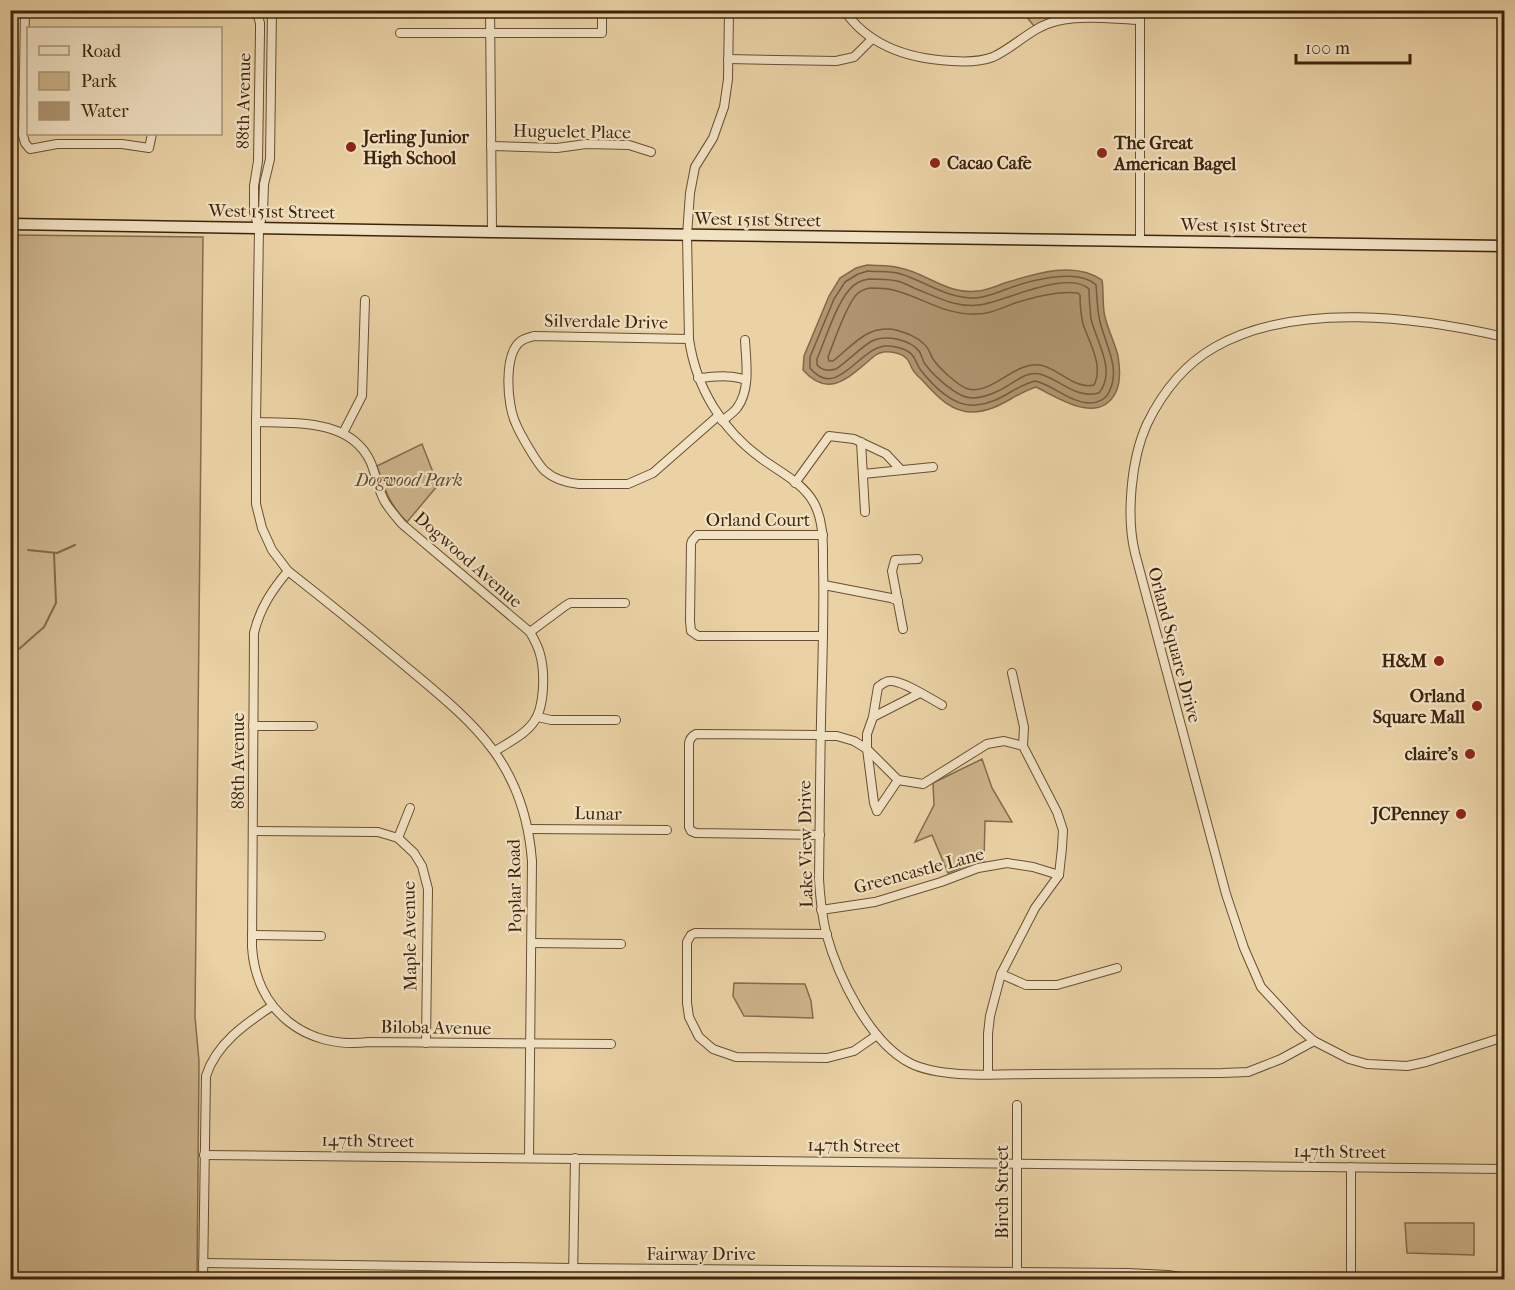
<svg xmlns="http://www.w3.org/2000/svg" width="1515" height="1290" viewBox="0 0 1515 1290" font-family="'IM FELL French Canon',serif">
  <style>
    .green { fill: #cdb48b; stroke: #856c4c; stroke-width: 1.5 }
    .water { fill: #af9671; stroke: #816849; stroke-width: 1.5 }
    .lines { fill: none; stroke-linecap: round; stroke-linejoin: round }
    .shore { stroke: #765c3e; stroke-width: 1.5 }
    .stream { stroke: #816849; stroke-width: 2 }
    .street-casing { stroke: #684f32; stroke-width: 10 }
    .secondary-casing { stroke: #3d230c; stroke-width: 13 }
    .street { stroke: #f1e2c4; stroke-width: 8 }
    .secondary { stroke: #f1e2c4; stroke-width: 10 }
    .poi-dot { fill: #8f2418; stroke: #f1e2c4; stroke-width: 2 }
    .labels { text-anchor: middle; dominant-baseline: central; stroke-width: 4.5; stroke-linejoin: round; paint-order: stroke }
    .street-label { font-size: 18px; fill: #3d230c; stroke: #f1e2c4 }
    .poi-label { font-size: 18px; font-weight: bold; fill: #3d230c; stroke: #f1e2c4; text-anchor: end }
    .park-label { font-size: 18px; font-style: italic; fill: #61472c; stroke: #f1e2c4 }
  </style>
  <rect width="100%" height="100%" fill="#ead2a5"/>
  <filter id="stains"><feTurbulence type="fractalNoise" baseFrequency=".00333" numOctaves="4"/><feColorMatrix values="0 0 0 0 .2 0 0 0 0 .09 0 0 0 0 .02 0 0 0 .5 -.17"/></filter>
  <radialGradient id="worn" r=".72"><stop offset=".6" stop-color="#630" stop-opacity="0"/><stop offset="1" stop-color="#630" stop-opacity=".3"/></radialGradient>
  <g class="green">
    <polygon points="1086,10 1086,13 1064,16 1034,26 1024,14 1010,11"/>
    <polygon points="11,235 203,237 195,1017 199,1061 197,1279 11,1279"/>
    <path d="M422,444L438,485L407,522C390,506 384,488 377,466Z"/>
    <polygon points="982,759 992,788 1012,822 985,821 984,862 963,867 948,873 932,835 915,842 934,805 933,783"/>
    <polygon points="734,983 805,984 811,1001 813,1018 744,1016 733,996"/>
    <polygon points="1405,1223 1474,1223 1474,1255 1407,1253"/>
  </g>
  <path class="water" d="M867,265C878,266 889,265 900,268C927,273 947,295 978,291C989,290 998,285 1008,282C1037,273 1075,261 1102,280C1104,292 1102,305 1105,317C1108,330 1115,343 1118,356C1120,368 1121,381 1116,392C1099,426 1058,398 1036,387C1013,394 998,412 972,412C950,412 936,395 922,380C919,377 915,374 913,370C910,366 910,361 906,358C901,353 888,350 880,353C875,354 870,360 865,364C844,382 826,396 803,370L804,356L829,296L840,278L856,268Z"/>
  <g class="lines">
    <g class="shore">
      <path d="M868,271C878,272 891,271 901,274C926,282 948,299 976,298C987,297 996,293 1007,289C1028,281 1078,267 1096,285C1097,295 1097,306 1099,317C1103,341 1122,367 1109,392C1106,399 1098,403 1090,403C1070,403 1054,385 1035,381C1014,386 1001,403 976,405C954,408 932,385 920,369C917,365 916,360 913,356C909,350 897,346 888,346C860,344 838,402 810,368V357L834,299L845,282L858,274Z"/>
      <path d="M869,279C878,279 888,279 897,281C902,282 908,285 914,288C935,296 955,308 979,305C1004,302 1068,269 1089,289C1089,299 1090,309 1091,319C1096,341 1117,371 1099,393C1075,399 1061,380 1040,374C1025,370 1011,386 998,391C990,395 981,398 972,398C957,398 933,375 925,364C922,360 922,355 919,351C910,340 886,334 872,341C861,347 848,361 836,369C828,371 823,371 817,365V359C826,338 835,307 849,290C854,284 861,280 869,279Z"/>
      <path d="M870,288C879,288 889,288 897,291C925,299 945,315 976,314C990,314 1002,308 1015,303C1035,297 1057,291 1078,293L1080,295C1080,305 1081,315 1083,324C1089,342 1104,366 1094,385C1075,390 1058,368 1040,365C1015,361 992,395 968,389C958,386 939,368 933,359C930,354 929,348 924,344C916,336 906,333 896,330C888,328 877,329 869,333C856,339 845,352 833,361H829L828,357C834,342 846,305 857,294C860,291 865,289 870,288Z"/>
    </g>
    <g class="stream">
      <polyline points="28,550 57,553 75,545"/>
      <polyline points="19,649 44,627 56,603 54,553"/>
    </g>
    <defs>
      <g id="street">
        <polyline points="25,10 23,135 25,143 30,149 57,144 122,144 149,148 152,134"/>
        <polyline points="256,10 260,23 260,32 258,161 254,186 254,212 258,226"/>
        <path d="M272,10L270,159L264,184L263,212L259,228L256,422V504L262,528L272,550L288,571C325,600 362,630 398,660C471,721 524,759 532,861L529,1158"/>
        <polyline points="490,10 492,232"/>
        <path d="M729,10L728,79L724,107L713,138L695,167L690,193L687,235L689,339C696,388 722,430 762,459C780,472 803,483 814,503C824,522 823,544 823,565C824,603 823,641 822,679C820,745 820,812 819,879C820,897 822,915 826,933C838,976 869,1042 910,1063C941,1079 1001,1074 1036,1074C1098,1074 1160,1073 1222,1073L1248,1072L1281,1059L1314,1041"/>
        <path d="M844,10C869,47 910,59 952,61C966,62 980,62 993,57C1015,47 1033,26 1057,21C1084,15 1113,19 1140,20"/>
        <polyline points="1140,10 1140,241"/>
        <polyline points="400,33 602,33 602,10"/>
        <polyline points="728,59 836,61 854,57 872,39"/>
        <polyline points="491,146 557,148 586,144 629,145 651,152"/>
        <path d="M1504,337C1418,317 1296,301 1215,347C1185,364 1162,393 1147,424C1131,459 1126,516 1135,553L1226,894L1244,948L1261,987L1299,1028L1314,1041L1349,1059L1367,1064L1407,1066L1426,1062L1504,1037"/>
        <path d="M689,339L534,336C530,337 525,338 521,341C503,354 507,406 516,424C520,434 538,465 545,471C554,479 568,483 579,484H628L653,473L718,416"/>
        <path d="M698,378C713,377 732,374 746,380"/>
        <path d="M722,421C727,417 733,413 737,408C751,389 746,361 745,340"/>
        <path d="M256,422C296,423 352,419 371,463C376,475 378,490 385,502C390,510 396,517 402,524L530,632C534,639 538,646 540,654C545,672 545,708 533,723C524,735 508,743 495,751"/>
        <polyline points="343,433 362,396 365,300"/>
        <polyline points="861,442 865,512"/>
        <polyline points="863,474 933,467"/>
        <polyline points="795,483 829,436 854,439 886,454 901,470"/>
        <path d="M288,571C272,590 260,608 254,633L252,947C256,1011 306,1050 369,1042L611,1044"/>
        <polyline points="824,585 891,598 898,601"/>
        <polyline points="903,629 892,571 895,560 918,559"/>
        <polyline points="530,632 565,606 570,603 625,603"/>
        <polyline points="823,636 698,636 691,631 690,621 691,544 692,541 697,535 823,535"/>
        <polyline points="1012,673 1024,727 1023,746"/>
        <polyline points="538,717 551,720 616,720"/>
        <polyline points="873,717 920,693"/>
        <polyline points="253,726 313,726"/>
        <polyline points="820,736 837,736 854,741 867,749 898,780 923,784 987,744 1004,741 1023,746 1057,812 1063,830 1062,848 1059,875 1035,908 1001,974 990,1016 988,1034 988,1074"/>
        <path d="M877,811L874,803L867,749V734L873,717L878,687C881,685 885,681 890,681C902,680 931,699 942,705"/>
        <polyline points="877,811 898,780"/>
        <polyline points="529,829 667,830"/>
        <polyline points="253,831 378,832 398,838 414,853 422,866 428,889 426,1043"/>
        <path d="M820,835L696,833L691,831L689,827V743C690,738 692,736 696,734L821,735"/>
        <polyline points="398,838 410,808"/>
        <polyline points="821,910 875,902 941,882 978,868 1007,863 1033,867 1059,875"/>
        <polyline points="827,934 695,933 691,935 687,942 687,1003 689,1017 699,1037 713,1049 736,1057 827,1058 854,1051 877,1035"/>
        <polyline points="252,935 321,936"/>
        <polyline points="532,943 621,944"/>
        <polyline points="1001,974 1026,985 1057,985 1117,968"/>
        <polyline points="204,1155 1504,1169"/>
        <polyline points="203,1263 573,1268 1128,1273 1168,1275 1199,1280"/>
        <path d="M203,1280L206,1076C216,1044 245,1024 272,1006"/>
        <polyline points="573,1280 575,1158"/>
        <polyline points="1017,1280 1017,1105"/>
        <polyline points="1351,1280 1351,1167"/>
      </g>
      <polyline id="secondary" points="10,224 492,232 1504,246"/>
    </defs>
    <use href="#street" class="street-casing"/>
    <use href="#secondary" class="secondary-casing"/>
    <use href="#street" class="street"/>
    <use href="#secondary" class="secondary"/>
  </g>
  <g class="poi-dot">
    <circle cx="351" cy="147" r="6"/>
    <circle cx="1102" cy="153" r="6"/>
    <circle cx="935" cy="163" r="6"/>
    <circle cx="1439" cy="661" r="6"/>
    <circle cx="1477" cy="706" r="6"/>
    <circle cx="1470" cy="754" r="6"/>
    <circle cx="1461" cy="814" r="6"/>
  </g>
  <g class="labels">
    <g class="street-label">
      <text transform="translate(244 101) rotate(-89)">88th Avenue</text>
      <text transform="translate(572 132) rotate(1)">Huguelet Place</text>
      <text transform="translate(272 212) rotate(1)">West 151st Street</text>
      <text transform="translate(758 220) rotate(1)">West 151st Street</text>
      <text transform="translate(1244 226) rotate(1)">West 151st Street</text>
      <text transform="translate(606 322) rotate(1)">Silverdale Drive</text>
      <text x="758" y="520">Orland Court</text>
      <text transform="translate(468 560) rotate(41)">Dogwood Avenue</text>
      <text transform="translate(1174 645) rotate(75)">Orland Square Drive</text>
      <text transform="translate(238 761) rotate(-90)">88th Avenue</text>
      <text transform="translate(598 814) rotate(1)">Lunar</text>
      <text transform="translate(806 844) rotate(-91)">Lake View Drive</text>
      <text transform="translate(919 871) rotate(-15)">Greencastle Lane</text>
      <text transform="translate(515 886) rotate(-91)">Poplar Road</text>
      <text transform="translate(410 936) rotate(-91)">Maple Avenue</text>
      <text transform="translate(436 1028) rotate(1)">Biloba Avenue</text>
      <text transform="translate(368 1141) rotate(1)">147th Street</text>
      <text transform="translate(854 1146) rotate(1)">147th Street</text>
      <text transform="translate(1340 1152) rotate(1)">147th Street</text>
      <text transform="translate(1002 1192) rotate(-90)">Birch Street</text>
      <text x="701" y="1254">Fairway Drive</text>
    </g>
    <g class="poi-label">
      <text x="363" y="137" text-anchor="start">Jerling Junior<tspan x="363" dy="21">High School</tspan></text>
      <text x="1114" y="143" text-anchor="start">The Great<tspan x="1114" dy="21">American Bagel</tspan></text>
      <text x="947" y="163" text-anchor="start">Cacao Cafe</text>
      <text x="1427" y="661">H&amp;M</text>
      <text x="1465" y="696">Orland<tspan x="1465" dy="21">Square Mall</tspan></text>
      <text x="1458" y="754">claire's</text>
      <text x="1449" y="814">JCPenney</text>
    </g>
    <g class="park-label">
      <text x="409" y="480">Dogwood Park</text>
    </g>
  </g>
  <rect width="1515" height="1290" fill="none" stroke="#ead2a5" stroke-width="36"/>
  <rect x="12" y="12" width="1491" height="1266" fill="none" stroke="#3d230c" stroke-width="3"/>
  <rect x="18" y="18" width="1479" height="1254" fill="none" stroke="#3d230c" stroke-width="1.5"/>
  <rect x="27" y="27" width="195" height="108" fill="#f1e2c4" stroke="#a9967a" stroke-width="1.5"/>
  <rect x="39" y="46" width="30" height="9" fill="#f1e2c4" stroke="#a9967a" stroke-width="1.5"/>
  <text x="81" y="57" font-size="18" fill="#3d230c">Road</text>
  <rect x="39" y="72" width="30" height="18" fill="#cdb48b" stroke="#a9967a" stroke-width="1.5"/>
  <text x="81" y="87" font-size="18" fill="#3d230c">Park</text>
  <rect x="39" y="102" width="30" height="18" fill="#af9671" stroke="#a9967a" stroke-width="1.5"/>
  <text x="81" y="117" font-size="18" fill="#3d230c">Water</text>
  <path d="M1296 54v9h114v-9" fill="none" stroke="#3d230c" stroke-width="3"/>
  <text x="1305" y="54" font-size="18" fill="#3d230c" stroke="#f1e2c4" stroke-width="4.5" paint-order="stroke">100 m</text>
  <rect width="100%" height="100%" filter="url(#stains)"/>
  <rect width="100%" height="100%" fill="url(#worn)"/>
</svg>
